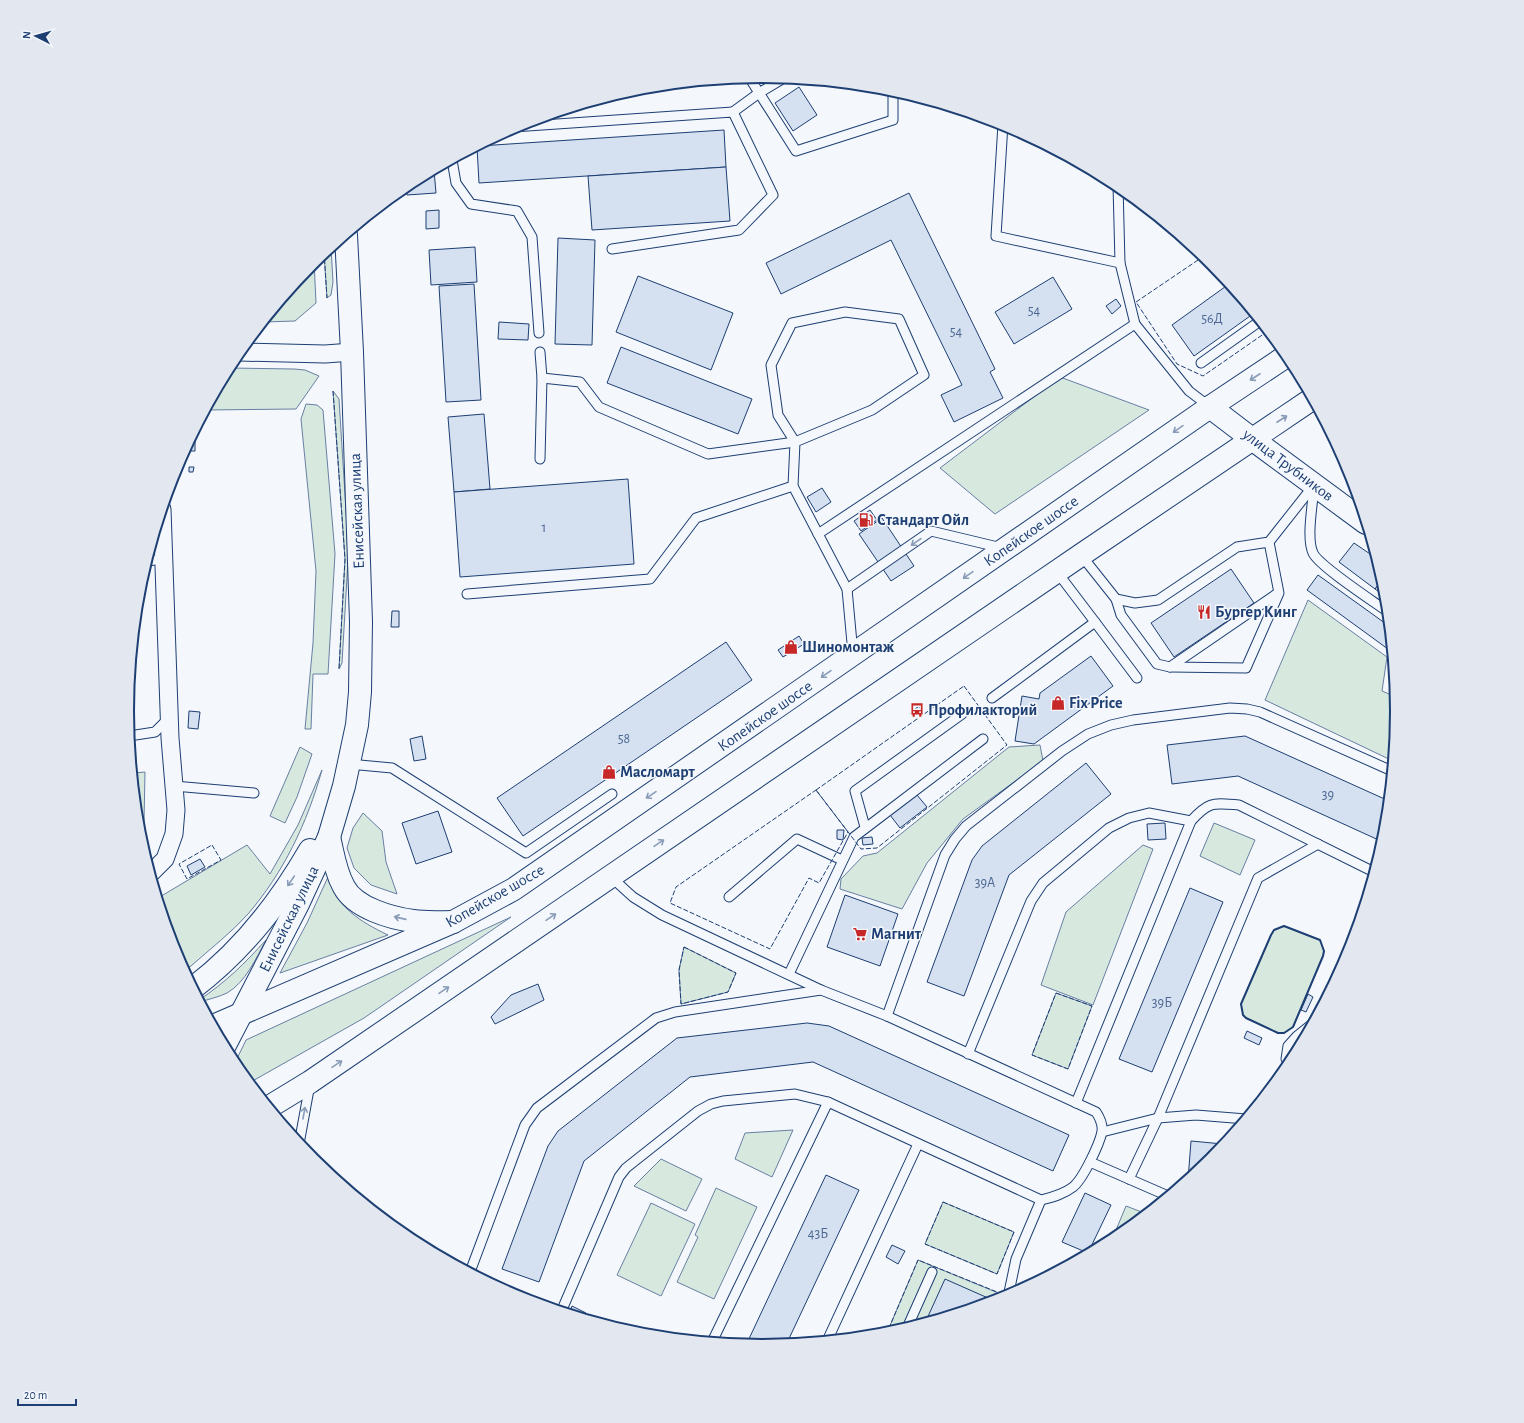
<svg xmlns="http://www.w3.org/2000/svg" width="1524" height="1423" viewBox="0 0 1524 1423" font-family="'Alegreya Sans',sans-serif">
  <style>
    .green { fill: #d7e8df; stroke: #687fa3 }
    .building { fill: #d5e0f0; stroke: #1d3f73 }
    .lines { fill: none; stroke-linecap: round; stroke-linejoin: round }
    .service-casing { stroke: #1d3f73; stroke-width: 11 }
    .minor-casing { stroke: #1d3f73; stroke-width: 19 }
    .tertiary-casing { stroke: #1d3f73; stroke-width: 24 }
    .primary-casing { stroke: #1d3f73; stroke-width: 24 }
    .service { stroke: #f4f7fb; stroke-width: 9 }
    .minor { stroke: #f4f7fb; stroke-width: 17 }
    .tertiary { stroke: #f4f7fb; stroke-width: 22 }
    .primary { stroke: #f4f7fb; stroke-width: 22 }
    .fence { stroke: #1d3f73; stroke-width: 1; stroke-dasharray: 5 2; stroke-linecap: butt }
    .wall { stroke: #1d3f73; stroke-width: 2 }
    .oneway { stroke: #889bb7 }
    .labels { text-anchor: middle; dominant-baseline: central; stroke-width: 3; stroke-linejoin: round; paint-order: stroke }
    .number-label { font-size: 14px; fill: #4b6792 }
    .street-label { font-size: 16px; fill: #1d3f73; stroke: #f4f7fb }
    .poi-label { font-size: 16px; font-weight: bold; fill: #1d3f73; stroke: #f4f7fb; text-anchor: start }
    .rim { fill: none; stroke: #1d3f73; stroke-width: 2 }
  </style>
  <rect width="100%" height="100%" fill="#f4f7fb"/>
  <g class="green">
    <polygon points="331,247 333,282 331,295 327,298 324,252"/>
    <polygon points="314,261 316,303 295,321 264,322 269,315 274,315 274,309"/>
    <polygon points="229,368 294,369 305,370 319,376 296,409 206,410"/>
    <polygon points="1060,377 1149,410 995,514 940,468"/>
    <polygon points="333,391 339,399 347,527 348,560 342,663 339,669 345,559"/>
    <polygon points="306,404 317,405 323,410 335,554 328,674 313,674 311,729 305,729 313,643 316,571 301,419"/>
    <polygon points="1308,600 1387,657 1382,691 1396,697 1397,712 1393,761 1265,700"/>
    <polygon points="1040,745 1043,761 963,819 927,863 902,909 840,889 841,879 863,856 877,853 1009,747"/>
    <polygon points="300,747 312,754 297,797 285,823 270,816"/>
    <path d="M322,770C307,823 284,872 248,914C231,933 210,949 191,966L183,970L175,954L158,898L247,845L270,874L298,825Z"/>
    <polygon points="145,772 144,822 138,824 133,773"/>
    <polygon points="363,813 382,831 386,862 397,894 371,885 354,868 347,848 353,828"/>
    <polygon points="1214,823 1255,840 1240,875 1200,856"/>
    <polygon points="1143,845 1153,849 1093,1005 1041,985 1066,912"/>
    <path d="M328,877C338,908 359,921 388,935L280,973L307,923Z"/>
    <polygon points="511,917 364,1018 249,1083 234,1065 246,1040"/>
    <polygon points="1284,926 1320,940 1324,951 1323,956 1293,1027 1284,1033 1278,1033 1246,1018 1243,1015 1241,1004 1271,935 1274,930"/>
    <path d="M266,940C256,958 246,982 227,993C219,997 209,999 200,1002L199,1000C226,982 244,964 266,940Z"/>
    <polygon points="684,947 736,973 728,992 681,1004 679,970"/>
    <polygon points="1056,993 1092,1006 1068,1069 1032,1055"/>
    <polygon points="793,1130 772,1177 735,1159 745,1133"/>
    <polygon points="661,1159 702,1179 686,1211 634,1186"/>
    <polygon points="716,1188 757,1207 714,1299 677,1282 698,1237 695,1235"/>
    <polygon points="943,1202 1014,1232 997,1274 925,1244"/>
    <polygon points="651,1203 695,1224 661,1296 617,1275"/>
    <polygon points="1126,1206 1147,1214 1111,1242"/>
    <polygon points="918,1260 1008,1297 886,1335"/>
  </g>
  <g class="building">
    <polygon points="667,85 668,90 624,92 638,88"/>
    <polygon points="799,87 817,115 793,131 775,103"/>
    <polygon points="724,130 726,167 479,183 477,147 479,146"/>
    <polygon points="726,167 730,221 592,230 588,176"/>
    <polygon points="434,170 436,193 407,195 406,185"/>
    <polygon points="909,193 995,369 990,372 1003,398 954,422 941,395 962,385 891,240 781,294 766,263"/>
    <polygon points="439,210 439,228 426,229 426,211"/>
    <polygon points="558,238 595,240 592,345 555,344"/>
    <polygon points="475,247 477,282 431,285 429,250"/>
    <polygon points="638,276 733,313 711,370 616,332"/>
    <polygon points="1053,277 1072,309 1014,344 995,312"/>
    <polygon points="474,284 481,400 446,402 439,286"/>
    <polygon points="1229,284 1253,314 1194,356 1172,325"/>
    <polygon points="1116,299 1121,306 1112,314 1106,306"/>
    <polygon points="499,322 529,324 528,340 498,339"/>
    <polygon points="621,347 752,399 738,434 607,383"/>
    <polygon points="484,414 490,489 454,492 448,417"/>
    <polygon points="191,438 195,438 195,451 190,451"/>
    <polygon points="189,467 194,467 193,472 189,472"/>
    <polygon points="628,479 634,564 460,577 454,492"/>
    <polygon points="822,488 831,502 816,512 807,497"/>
    <polygon points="870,510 877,520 861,531 854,521"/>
    <polygon points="882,518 914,566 891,581 859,534"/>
    <polygon points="1354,543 1376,558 1383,579 1375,589 1339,562"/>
    <polygon points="1231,569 1254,603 1174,657 1151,623"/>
    <polygon points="1318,575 1389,626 1392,652 1307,590"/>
    <polygon points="1383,579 1385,588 1386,597 1375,589"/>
    <polygon points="392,611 399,611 399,627 391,627"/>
    <polygon points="799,636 804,644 783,657 778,650"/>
    <polygon points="726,642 752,680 523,836 497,798"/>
    <polygon points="1091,656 1113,686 1034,744 1015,741 1022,696 1039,699 1040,693"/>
    <polygon points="919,706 921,710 912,716 910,713"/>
    <polygon points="189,711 200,712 198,729 188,728"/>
    <polygon points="422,736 426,759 414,761 410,739"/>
    <polygon points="1245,736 1389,801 1385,836 1383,842 1238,776 1172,784 1167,745"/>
    <polygon points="1086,763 1111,794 1009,875 964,996 927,982 972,860 982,846"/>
    <polygon points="917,795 927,807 900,828 890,815"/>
    <polygon points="438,811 452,852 416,864 402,823"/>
    <polygon points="1165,823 1166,839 1148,840 1147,824"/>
    <polygon points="837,830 844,830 843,840 837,839"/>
    <polygon points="872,837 873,844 863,845 862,838"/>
    <polygon points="200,859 205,867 191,875 187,866"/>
    <polygon points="1190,888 1223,902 1152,1072 1119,1059"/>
    <polygon points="845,895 898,914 880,966 827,947"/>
    <polygon points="538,984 544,1000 495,1024 491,1017 511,995"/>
    <polygon points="1308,994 1313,997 1306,1012 1301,1010"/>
    <polygon points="807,1023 829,1026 1069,1135 1053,1171 813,1062 690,1077 584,1161 539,1282 502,1269 548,1146 558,1131 677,1038"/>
    <polygon points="1247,1031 1262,1038 1259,1045 1244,1038"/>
    <polygon points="1224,1139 1229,1139 1211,1161 1188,1180 1191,1141 1223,1144"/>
    <polygon points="826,1175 859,1190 786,1345 762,1347 753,1346 747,1343"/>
    <polygon points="1085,1193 1111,1205 1088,1253 1062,1242"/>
    <polygon points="892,1245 905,1251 898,1264 886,1257"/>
    <polygon points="945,1279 988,1298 984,1305 925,1323"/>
    <polygon points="572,1306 586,1313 584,1318 569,1314"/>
  </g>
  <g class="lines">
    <defs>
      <g id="service">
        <polyline points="749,77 796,151 893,120 893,90"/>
        <polyline points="733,112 759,93 784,78"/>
        <polyline points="1003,124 996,236 1120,263"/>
        <polyline points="513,127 733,112 773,195 739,230 612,249"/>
        <polyline points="452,160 456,183 471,204 517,211 532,237 539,333"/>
        <polyline points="1118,185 1120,263 1135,324 1189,391 1210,407"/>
        <polyline points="1201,363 1260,321"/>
        <polyline points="542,378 580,382 599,407 708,454 795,442 872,410 924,375 899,319 845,312 792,323 771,365 778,415 795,442 793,486 847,589 853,654"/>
        <polyline points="540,459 542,378 540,352"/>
        <path d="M1314,486C1313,503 1306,538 1313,553C1319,566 1373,601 1388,612"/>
        <polyline points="818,534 1135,324"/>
        <polyline points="1081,555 1116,599 1135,603 1158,600 1237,547 1269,542 1314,485"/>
        <polyline points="147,561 164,559"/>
        <polyline points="847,589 931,531 1002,548"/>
        <polyline points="467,594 650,579 696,518 793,486"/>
        <polyline points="1116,599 1121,615 1157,664 1170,667 1246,668 1279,593 1269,542"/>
        <polyline points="1095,622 1137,678"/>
        <polyline points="1170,667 1278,593"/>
        <polyline points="992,698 1095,622 1057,572"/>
        <polyline points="129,736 155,732 169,718"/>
        <polyline points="349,764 392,768 526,853 612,794"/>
        <polyline points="174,786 254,793"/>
        <polyline points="865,827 855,791 962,714"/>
        <polyline points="729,897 797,839 842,860"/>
        <polyline points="789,974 854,837 983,739"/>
        <polyline points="887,1016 945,855 955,839 966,826 1062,751 1088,734 1111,725 1133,720 1230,708 1247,709 1260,712 1392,771"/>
        <polyline points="968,1054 1031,901 1043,883 1109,828 1129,818 1149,813 1191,821"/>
        <polyline points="1290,1065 1286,1059 1288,1046 1297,1036 1312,1024"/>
        <path d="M1076,1103L1191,821C1209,801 1213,803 1239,805L1374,872"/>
        <polyline points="1102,1132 1158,1118 1196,1115 1246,1119"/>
        <polyline points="299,1144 310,1084"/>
        <polyline points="1090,1162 1168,1196"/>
        <polyline points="1129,1179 1158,1118 1258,878 1318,844"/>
        <polyline points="470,1272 525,1125 537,1108 656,1018 675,1012 821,990"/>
        <polyline points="1008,1297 1016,1259 1041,1200"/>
        <path d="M561,1312L619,1177L626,1168L698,1111L711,1104L723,1101L795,1094L828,1102L1041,1200C1053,1197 1064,1194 1073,1187C1083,1179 1099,1145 1102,1132C1103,1125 1100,1118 1096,1112L887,1016L821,990L662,915L633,897L610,876"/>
        <polyline points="907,1328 932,1272"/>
        <polyline points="827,1341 918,1144"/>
        <polyline points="712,1342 828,1102"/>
      </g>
      <g id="minor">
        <polyline points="239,352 325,354 352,352"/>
        <polyline points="150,874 165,859 174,834 176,810 170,738 162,509"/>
      </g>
      <g id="tertiary">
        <polyline points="1252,439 1366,523"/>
        <path d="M329,837C333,853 335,871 344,887C355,908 391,918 413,921C426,923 440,922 453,922"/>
        <path d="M193,988C241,952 280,902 310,850"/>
        <polyline points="224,1047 298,904 329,837 344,786 357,725 360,692 361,622 352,352 346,235"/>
      </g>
      <g id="primary">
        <polyline points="1210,407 1252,439"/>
        <polyline points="213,1026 453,922 514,889 1210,407 1288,355"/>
        <polyline points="269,1107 310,1082 1081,555 1312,399"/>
      </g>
    </defs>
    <use href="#service" class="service-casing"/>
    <use href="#minor" class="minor-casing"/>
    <use href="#tertiary" class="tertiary-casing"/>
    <use href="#primary" class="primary-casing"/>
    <use href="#service" class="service"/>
    <use href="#minor" class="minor"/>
    <use href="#tertiary" class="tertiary"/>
    <use href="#primary" class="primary"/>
    <g class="fence">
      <polyline points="324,252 327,298"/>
      <polyline points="1204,256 1136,302 1177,364 1203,376 1268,331"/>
      <polyline points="333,391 345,559 339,669"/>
      <polygon points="964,686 1007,745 877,848 861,849 816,790"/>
      <polygon points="816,790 848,832 819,883 809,878 770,949 670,903 676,887"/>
      <polygon points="212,845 221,860 187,879 179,864"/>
      <polygon points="684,947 736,973 728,992 681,1004 679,970"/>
      <polygon points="1056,993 1092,1006 1068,1069 1032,1055"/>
      <polygon points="943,1202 1014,1232 997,1274 925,1244"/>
      <polyline points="886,1335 918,1260 1007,1296"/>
    </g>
    <polygon class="wall" points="1284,926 1320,940 1324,951 1323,956 1293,1027 1284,1033 1278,1033 1246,1018 1243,1015 1241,1004 1271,935 1274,930"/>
  </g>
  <defs><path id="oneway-shaft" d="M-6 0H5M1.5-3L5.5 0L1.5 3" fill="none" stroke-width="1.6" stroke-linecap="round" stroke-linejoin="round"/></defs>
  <g class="oneway">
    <use href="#oneway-shaft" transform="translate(1255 377) rotate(147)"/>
    <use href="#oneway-shaft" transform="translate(1282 419) rotate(-33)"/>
    <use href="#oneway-shaft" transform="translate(1178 429) rotate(145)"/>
    <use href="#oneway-shaft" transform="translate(916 542) rotate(145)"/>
    <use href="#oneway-shaft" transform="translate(968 575) rotate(145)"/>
    <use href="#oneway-shaft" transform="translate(826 674) rotate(145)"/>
    <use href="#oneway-shaft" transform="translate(651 795) rotate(146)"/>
    <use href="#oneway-shaft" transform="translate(659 843) rotate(-34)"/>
    <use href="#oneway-shaft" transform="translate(291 881) rotate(124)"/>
    <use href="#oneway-shaft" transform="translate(551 917) rotate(-34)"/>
    <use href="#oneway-shaft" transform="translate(400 918) rotate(-167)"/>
    <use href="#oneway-shaft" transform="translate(444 990) rotate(-34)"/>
    <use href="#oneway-shaft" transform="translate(337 1064) rotate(-34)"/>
    <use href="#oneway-shaft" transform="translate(304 1113) rotate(-80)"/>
  </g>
  <defs>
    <symbol id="fuel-bare" viewBox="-9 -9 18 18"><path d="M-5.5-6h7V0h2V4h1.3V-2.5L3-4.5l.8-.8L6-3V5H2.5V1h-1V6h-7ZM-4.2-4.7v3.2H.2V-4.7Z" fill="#c62828" stroke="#f4f7fb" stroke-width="2.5" paint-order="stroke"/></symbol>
    <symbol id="restaurant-bare" viewBox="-9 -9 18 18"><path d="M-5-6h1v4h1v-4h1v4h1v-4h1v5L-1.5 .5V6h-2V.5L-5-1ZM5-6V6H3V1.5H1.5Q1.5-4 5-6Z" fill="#c62828" stroke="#f4f7fb" stroke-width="2.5" paint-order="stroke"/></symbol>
    <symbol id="shop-bare" viewBox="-9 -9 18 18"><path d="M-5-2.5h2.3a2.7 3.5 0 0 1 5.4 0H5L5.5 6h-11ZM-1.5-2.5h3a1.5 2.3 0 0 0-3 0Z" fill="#c62828" stroke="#f4f7fb" stroke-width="2.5" paint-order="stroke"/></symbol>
    <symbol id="bus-bare" viewBox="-9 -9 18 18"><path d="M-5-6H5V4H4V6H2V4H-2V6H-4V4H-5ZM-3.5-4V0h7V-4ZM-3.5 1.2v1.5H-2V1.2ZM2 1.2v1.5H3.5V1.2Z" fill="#c62828" stroke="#f4f7fb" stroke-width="2.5" paint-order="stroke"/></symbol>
    <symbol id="supermarket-bare" viewBox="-9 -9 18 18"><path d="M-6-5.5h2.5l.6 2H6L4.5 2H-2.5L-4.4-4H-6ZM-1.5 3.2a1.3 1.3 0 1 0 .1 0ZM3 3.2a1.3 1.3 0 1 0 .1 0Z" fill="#c62828" stroke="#f4f7fb" stroke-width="2.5" paint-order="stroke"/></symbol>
  </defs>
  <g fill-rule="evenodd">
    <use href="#fuel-bare" x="856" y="510" width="20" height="20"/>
    <use href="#restaurant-bare" x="1194" y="602" width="20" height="20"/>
    <use href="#shop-bare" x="781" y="637" width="20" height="20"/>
    <use href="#shop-bare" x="1048" y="693" width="20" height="20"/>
    <use href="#bus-bare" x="907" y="700" width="20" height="20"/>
    <use href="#shop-bare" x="599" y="762" width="20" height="20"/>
    <use href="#supermarket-bare" x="850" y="924" width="20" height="20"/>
  </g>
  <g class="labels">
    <g class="number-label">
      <text x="1034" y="311">54</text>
      <text x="1212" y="319">56Д</text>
      <text x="956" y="332">54</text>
      <text x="544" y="528">1</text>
      <text x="624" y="739">58</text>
      <text x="1328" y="795">39</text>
      <text x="985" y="883">39А</text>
      <text x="1162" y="1003">39Б</text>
      <text x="818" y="1234">43Б</text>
    </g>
    <g class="street-label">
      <text transform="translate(1288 465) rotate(37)">улица Трубников</text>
      <text transform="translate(357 511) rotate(-92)">Енисейская улица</text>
      <text transform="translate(1031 531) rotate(-35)">Копейское шоссе</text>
      <text transform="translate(765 716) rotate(-35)">Копейское шоссе</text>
      <text transform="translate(495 896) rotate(-30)">Копейское шоссе</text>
      <text transform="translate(289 919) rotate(-64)">Енисейская улица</text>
    </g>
    <g class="poi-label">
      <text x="877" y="520">Стандарт Ойл</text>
      <text x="1215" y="612">Бургер Кинг</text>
      <text x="802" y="647">Шиномонтаж</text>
      <text x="1069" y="703">Fix Price</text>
      <text x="928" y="710">Профилакторий</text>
      <text x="620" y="772">Масломарт</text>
      <text x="871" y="934">Магнит</text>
    </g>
  </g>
  <path d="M0 0H1524V1423H0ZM134 711a628 628 0 1 1 1256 0a628 628 0 1 1-1256 0Z" fill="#e3e8f0" fill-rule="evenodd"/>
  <path class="rim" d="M134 711a628 628 0 1 1 1256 0a628 628 0 1 1-1256 0Z"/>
  <g transform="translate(36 36) rotate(276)" stroke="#f4f7fb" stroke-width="3" paint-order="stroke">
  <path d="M0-3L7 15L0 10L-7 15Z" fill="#1d3f73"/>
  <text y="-6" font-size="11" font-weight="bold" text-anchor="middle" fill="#1d3f73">N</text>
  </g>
  <path d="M18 1399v6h58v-6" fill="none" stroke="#1d3f73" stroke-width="2"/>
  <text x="24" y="1399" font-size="12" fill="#1d3f73" stroke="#f4f7fb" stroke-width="3" paint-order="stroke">20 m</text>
</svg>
